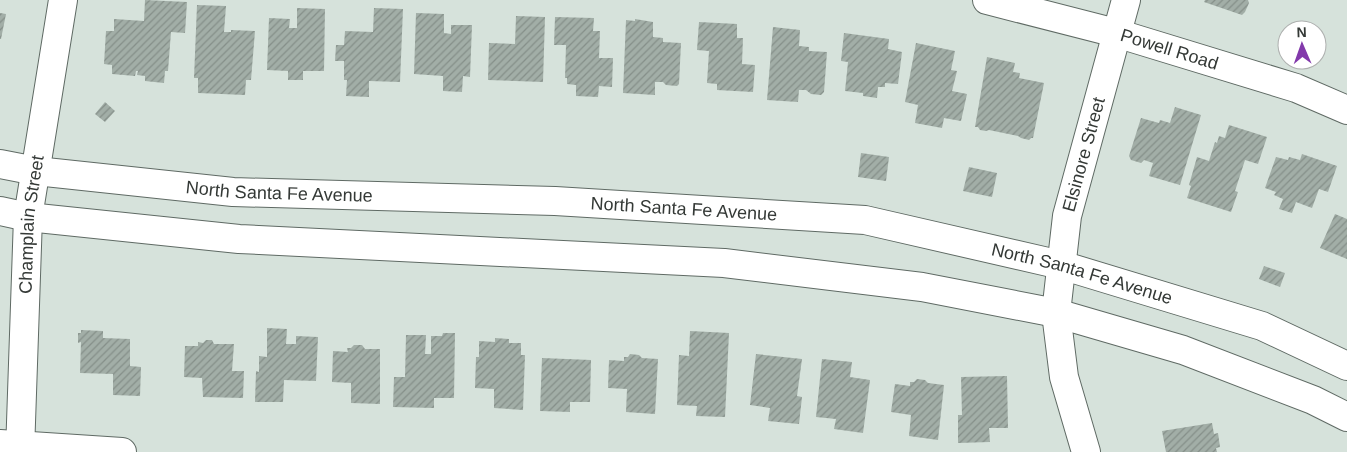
<svg xmlns="http://www.w3.org/2000/svg" width="1347" height="452" viewBox="0 0 1347 452" font-family="Arial,sans-serif">
  <style>
    .building { fill: url(#building-hatch) }
    .lines { fill: none; stroke-linecap: round; stroke-linejoin: round }
    .minor-casing { stroke: #5f6a64; stroke-width: 30 }
    .major-casing { stroke: #5f6a64; stroke-width: 30 }
    .minor { stroke: #fff; stroke-width: 28 }
    .major { stroke: #fff; stroke-width: 28 }
    .labels { text-anchor: middle; dominant-baseline: central; stroke-width: 5; stroke-linejoin: round; paint-order: stroke }
    .street-label { font-size: 18px; fill: #343936; stroke: #fff }
  </style>
  <defs>
    <pattern id="building-hatch" width="6" height="6" patternUnits="userSpaceOnUse" patternTransform="scale(1.25)"><rect width="6" height="6" fill="#a2aea7"/><path d="M-1 1l2-2M0 6l6-6M5 7l2-2" fill="none" stroke="#858f89"/></pattern>
  </defs>
  <rect width="100%" height="100%" fill="#d6e2db"/>
  <g class="building">
    <polygon points="145,0 187,2 185,33 171,32 168,71 165,71 164,83 145,81 145,76 137,75 138,71 136,71 135,76 112,74 112,65 104,64 106,31 114,31 114,19 144,21"/>
    <polygon points="1205,0 1248,0 1249,3 1245,12 1242,15 1204,2"/>
    <polygon points="197,5 226,6 224,32 231,32 231,30 255,31 251,80 246,80 245,95 198,93 198,78 194,78"/>
    <polygon points="297,8 325,9 324,71 303,71 303,80 288,80 288,71 267,70 269,18 290,19 289,28 297,28"/>
    <polygon points="374,8 403,9 400,82 369,81 369,97 346,96 347,80 344,80 344,61 335,61 336,45 344,45 345,31 373,32"/>
    <polygon points="0,13 6,14 1,39 0,39"/>
    <polygon points="416,13 444,14 444,33 451,34 451,25 472,25 470,77 463,76 462,92 443,91 443,76 414,74"/>
    <polygon points="516,16 545,17 543,82 488,80 489,43 515,44"/>
    <polygon points="555,17 594,18 593,31 600,31 599,58 613,58 612,87 599,86 598,97 576,96 576,85 567,84 567,78 565,78 566,45 554,45"/>
    <polygon points="635,19 653,22 653,37 663,38 663,42 681,43 679,84 677,86 666,85 663,82 655,82 655,95 623,93 626,20 635,21"/>
    <polygon points="699,22 737,24 737,38 743,38 742,64 755,65 753,92 717,90 717,84 707,83 709,51 697,50"/>
    <polygon points="773,27 800,30 799,46 809,47 809,51 827,52 824,92 821,95 811,94 806,90 799,90 798,102 767,100"/>
    <polygon points="844,33 889,39 888,49 902,52 898,84 885,83 885,87 878,87 877,98 863,96 863,93 845,91 848,62 841,61"/>
    <polygon points="916,43 955,51 951,70 957,71 952,91 967,94 961,121 944,118 942,128 915,123 918,105 905,102"/>
    <polygon points="987,57 1015,63 1013,72 1020,73 1019,78 1044,83 1033,138 1031,138 1029,140 1021,138 1018,136 989,130 986,131 980,130 978,127 975,127"/>
    <polygon points="105,102 115,111 105,122 95,114"/>
    <polygon points="1175,107 1201,115 1180,185 1149,176 1153,163 1144,160 1141,163 1131,160 1129,156 1141,118 1159,123 1160,120 1170,123"/>
    <polygon points="1229,125 1267,137 1258,164 1245,160 1235,191 1238,192 1231,212 1187,198 1191,186 1189,185 1197,157 1209,161 1215,142 1217,143 1219,136 1225,138"/>
    <polygon points="861,153 889,157 886,181 858,177"/>
    <polygon points="1302,154 1337,166 1328,192 1319,189 1312,208 1296,202 1292,213 1279,209 1283,199 1274,195 1276,192 1265,188 1276,157 1288,160 1289,157 1300,160"/>
    <polygon points="969,167 997,173 992,197 963,191"/>
    <polygon points="1335,214 1347,219 1347,259 1320,248"/>
    <polygon points="1264,266 1285,273 1280,287 1259,279"/>
    <polygon points="267,328 287,329 286,344 296,344 296,336 318,337 316,381 284,380 283,402 255,402 256,371 259,372 259,356 267,357"/>
    <polygon points="81,330 103,331 103,338 130,339 130,366 141,367 140,396 113,395 113,374 80,373 81,342 78,343 78,333 81,333"/>
    <polygon points="690,331 729,333 725,417 696,416 697,406 677,405 679,355 689,356"/>
    <polygon points="443,333 455,333 454,398 434,398 434,408 393,407 394,377 405,377 406,335 426,335 425,354 431,354 431,336 442,336"/>
    <polygon points="495,338 509,339 509,343 521,343 521,355 525,355 523,410 494,408 494,389 475,388 476,357 479,357 479,341 495,342"/>
    <polygon points="206,340 212,340 214,344 234,344 232,371 244,371 243,398 203,397 202,378 184,377 185,346 198,346 198,342 203,343"/>
    <polygon points="354,345 362,345 365,349 380,349 380,404 351,403 351,383 332,382 333,351 348,352 347,348 351,348"/>
    <polygon points="630,354 639,355 642,358 658,359 655,414 626,412 627,389 608,388 609,360 624,361 624,357 628,357"/>
    <polygon points="756,354 802,359 797,396 802,397 799,424 768,421 770,408 750,405"/>
    <polygon points="542,358 591,360 590,402 570,402 570,412 540,411"/>
    <polygon points="822,359 852,362 850,377 870,380 863,433 834,429 836,419 816,417"/>
    <polygon points="1007,376 1008,428 989,428 990,442 958,443 958,415 962,415 961,377"/>
    <polygon points="917,379 925,380 928,383 944,385 938,440 909,436 911,415 891,412 895,384 910,386 910,382 914,382"/>
    <polygon points="1212,423 1214,434 1218,433 1220,447 1216,448 1217,452 1166,452 1162,431"/>
  </g>
  <g class="lines">
    <defs>
      <g id="minor">
        <path id="s1" d="M987,0L1116,33L1296,88L1347,110"/>
        <polyline points="0,444 122,452"/>
        <path id="s2" d="M20,452L28,217L63,0"/>
        <path id="s3" d="M1086,452L1064,377L1056,313L1067,216L1126,0"/>
      </g>
      <g id="major">
        <path id="s4" d="M0,164L36,171L233,192L555,201L865,220L1061,265L1262,326L1347,366"/>
        <polyline points="0,211 28,217 239,239 724,263 922,287 1056,313 1183,350 1313,400 1347,417"/>
      </g>
    </defs>
    <use href="#minor" class="minor-casing"/>
    <use href="#major" class="major-casing"/>
    <use href="#minor" class="minor"/>
    <use href="#major" class="major"/>
  </g>
  <g class="labels">
    <g class="street-label">
      <text stroke="none"><textPath href="#s1" startOffset="189">Powell Road</textPath></text>
      <text stroke="none"><textPath href="#s3" startOffset="304">Elsinore Street</textPath></text>
      <text stroke="none"><textPath href="#s4" startOffset="281">North Santa Fe Avenue</textPath></text>
      <text stroke="none"><textPath href="#s4" startOffset="686">North Santa Fe Avenue</textPath></text>
      <text stroke="none"><textPath href="#s2" startOffset="228">Champlain Street</textPath></text>
      <text stroke="none"><textPath href="#s4" startOffset="1091">North Santa Fe Avenue</textPath></text>
    </g>
  </g>
  <g transform="translate(1302 45) rotate(358)"><circle r="24" fill="#ffffff" stroke="#aeb0af"/>
  <path d="M0-4L9 19L0 12L-9 19Z" fill="#8239ab"/>
  <text y="-8" font-size="14" font-weight="bold" text-anchor="middle" fill="#343936">N</text>
  </g>
</svg>
